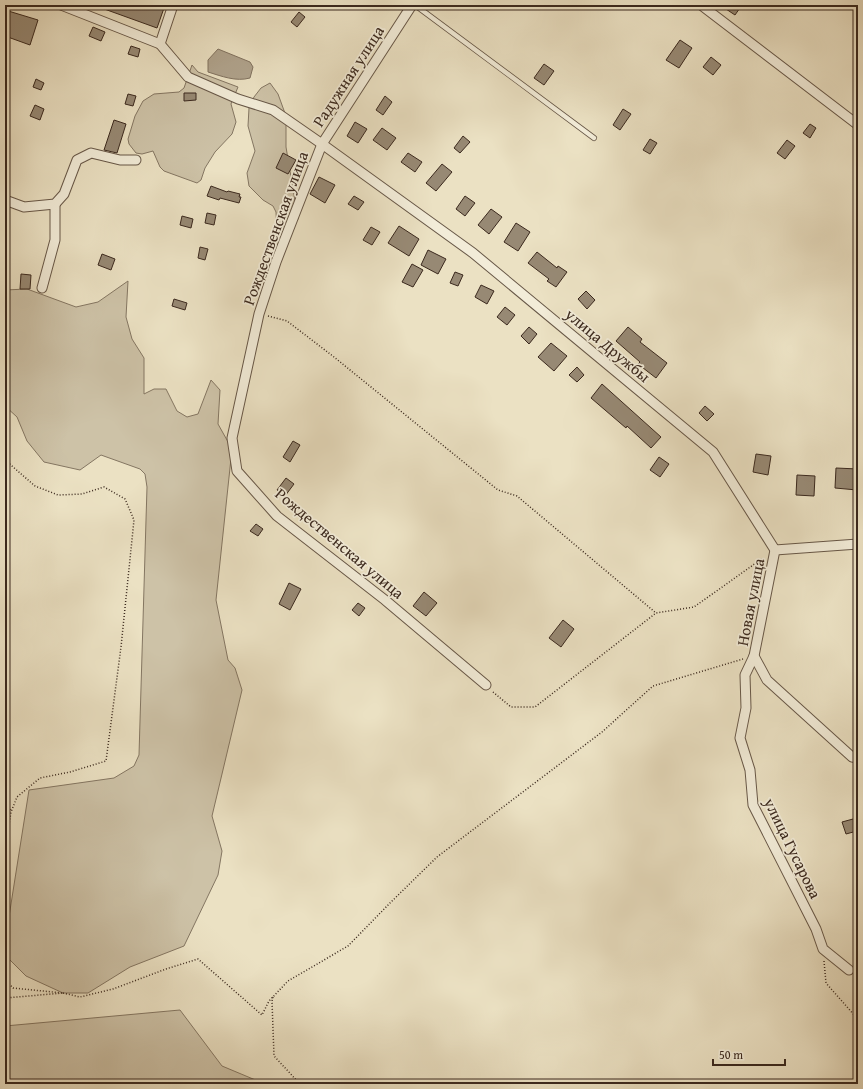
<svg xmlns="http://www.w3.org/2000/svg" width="863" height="1089" viewBox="0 0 863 1089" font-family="'Gentium Book Plus',serif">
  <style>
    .green { fill: #cdc2a7; stroke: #847662 }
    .water { fill: #afa28b; stroke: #81725f }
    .building { fill: #978974; stroke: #3b291e }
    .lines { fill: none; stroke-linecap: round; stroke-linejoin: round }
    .lane-casing { stroke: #675747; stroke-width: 6 }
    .street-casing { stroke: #675747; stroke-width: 11 }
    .path { stroke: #3b291e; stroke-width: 1.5; stroke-dasharray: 1 2; stroke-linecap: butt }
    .lane { stroke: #f2ecd8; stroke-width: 4.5 }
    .street { stroke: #f2ecd8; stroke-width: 9 }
    .labels { text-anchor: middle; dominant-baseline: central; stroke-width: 3.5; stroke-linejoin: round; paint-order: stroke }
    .street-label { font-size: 16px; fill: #3b291e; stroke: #f2ecd8 }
  </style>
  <rect width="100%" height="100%" fill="#ebe1c3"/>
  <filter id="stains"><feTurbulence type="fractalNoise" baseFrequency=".005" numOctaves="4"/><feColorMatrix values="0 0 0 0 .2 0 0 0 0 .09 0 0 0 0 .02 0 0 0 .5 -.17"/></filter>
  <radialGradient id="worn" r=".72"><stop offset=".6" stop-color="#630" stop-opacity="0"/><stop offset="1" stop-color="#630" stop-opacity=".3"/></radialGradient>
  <g class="green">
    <polygon points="192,65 198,72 238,87 231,104 236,122 232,134 215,152 205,168 201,180 197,183 164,171 160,167 153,151 142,154 136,153 129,144 128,139 135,116 143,101 154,94 179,92 184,88"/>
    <polygon points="270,83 278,94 286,116 286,147 298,219 280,249 277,236 276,212 273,206 263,200 249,186 247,173 255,151 248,126 249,108 254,97 261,88"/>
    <polygon points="128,281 126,317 132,339 144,358 144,394 154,389 166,389 177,411 187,417 198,414 211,380 220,390 218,424 232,449 216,600 228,660 235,668 242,690 212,816 222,851 218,875 184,946 130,967 88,993 63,993 26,976 5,955 5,942 29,790 114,778 134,766 139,755 147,487 145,474 140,469 101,455 80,470 44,462 27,441 17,417 5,406 5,290 27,289 76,307 98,302"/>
    <polygon points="180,1010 222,1066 265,1084 5,1084 5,1026"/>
  </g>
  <path class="water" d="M218,49L250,62L253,67L250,78C236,82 221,76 208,72V60Z"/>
  <g class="building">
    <polygon points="96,5 156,5 164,8 157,28 96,6"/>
    <polygon points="720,5 742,5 735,15"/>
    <polygon points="5,10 38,20 30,45 5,36"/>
    <polygon points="299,12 305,17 297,27 291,22"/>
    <polygon points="93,27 105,32 101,41 89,36"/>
    <polygon points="680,40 692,48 679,68 666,60"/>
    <polygon points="131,46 140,49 138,57 128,54"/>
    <polygon points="711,57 721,65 713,75 703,67"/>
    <polygon points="544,64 554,71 544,85 534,78"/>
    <polygon points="36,79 44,83 41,90 33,87"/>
    <polygon points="184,93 196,93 196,100 184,101"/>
    <polygon points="128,94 136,96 133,106 125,104"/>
    <polygon points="385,96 392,102 383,115 376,110"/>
    <polygon points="35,105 44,109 40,120 30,116"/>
    <polygon points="623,109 631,114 620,130 613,125"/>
    <polygon points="114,120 126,124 117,153 104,150"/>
    <polygon points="355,122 367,129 358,143 347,136"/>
    <polygon points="810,124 816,128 810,138 803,133"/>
    <polygon points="382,128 396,138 387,150 373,140"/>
    <polygon points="463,136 470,142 460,153 454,148"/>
    <polygon points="650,139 657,143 650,154 643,150"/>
    <polygon points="787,140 795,146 785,159 777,153"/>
    <polygon points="283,153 296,160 288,174 276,168"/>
    <polygon points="408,153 422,162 415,172 401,162"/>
    <polygon points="442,164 452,172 436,191 426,183"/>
    <polygon points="319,177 335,185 325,203 310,194"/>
    <polygon points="211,186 227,192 228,191 240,194 239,197 241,197 239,203 220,198 219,200 207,196"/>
    <polygon points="354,196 364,202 358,210 348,204"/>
    <polygon points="465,196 475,203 465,216 456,209"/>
    <polygon points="491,209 502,217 489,234 478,225"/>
    <polygon points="207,213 216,215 214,225 205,223"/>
    <polygon points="182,216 193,219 191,228 180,225"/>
    <polygon points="516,223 530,232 518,251 504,242"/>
    <polygon points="399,226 419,239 409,256 388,243"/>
    <polygon points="371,227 380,232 372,245 363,240"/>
    <polygon points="200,247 208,249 205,260 198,258"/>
    <polygon points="428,250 446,259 438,274 421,265"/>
    <polygon points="537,252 557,268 558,266 567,272 556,287 547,281 549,279 528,263"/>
    <polygon points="102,254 115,259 111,270 98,265"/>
    <polygon points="412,264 423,270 413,287 402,282"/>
    <polygon points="455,272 463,275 458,286 450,283"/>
    <polygon points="21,274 31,275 30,289 20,289"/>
    <polygon points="481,285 494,291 487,304 475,297"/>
    <polygon points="586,291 595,300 587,309 578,299"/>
    <polygon points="174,299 187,303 185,310 172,306"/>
    <polygon points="505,307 515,315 507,325 497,317"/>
    <polygon points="529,327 537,334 529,344 521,336"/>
    <polygon points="628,327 642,339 640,342 667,363 656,378 638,364 640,362 616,341"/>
    <polygon points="551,343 567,356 554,371 538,357"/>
    <polygon points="577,367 584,375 577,382 569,375"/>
    <polygon points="602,384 661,437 651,448 627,426 626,428 591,398"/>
    <polygon points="705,406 714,414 707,421 699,413"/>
    <polygon points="293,441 300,445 290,462 283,457"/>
    <polygon points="756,454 771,456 768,475 753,472"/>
    <polygon points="659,457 669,464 660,477 650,470"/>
    <polygon points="836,468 858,469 857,490 835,488"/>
    <polygon points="797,475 815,476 814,496 796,495"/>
    <polygon points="286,478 294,484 285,496 277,490"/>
    <polygon points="256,524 263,529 258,536 250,531"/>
    <polygon points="289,583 301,589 290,610 279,604"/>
    <polygon points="424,592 437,603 426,616 413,606"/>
    <polygon points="358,603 365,608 359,616 352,610"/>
    <polygon points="563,620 574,629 561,647 549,638"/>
    <polygon points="853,819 857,831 846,834 842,822"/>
  </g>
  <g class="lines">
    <defs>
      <polyline id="lane" points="415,5 594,138"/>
      <g id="street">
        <polyline points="61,5 160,44 188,77 238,99 273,110 322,144 473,253 713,452 775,550 858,544"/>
        <polyline points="412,5 322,144 276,262 259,314 232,438 237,471 277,516 385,600 486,685"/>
        <polyline points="701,5 858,125"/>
        <polyline points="160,44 173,5"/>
        <polyline points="5,200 24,207 55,204 64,194 77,160 91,153 120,160 136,160"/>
        <polyline points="42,288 55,240 55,204"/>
        <polyline points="775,550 754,656 767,680 852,757 858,758"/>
        <polyline points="754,656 745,675 746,708 740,738 750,770 753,805 816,929 823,949 849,970"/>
      </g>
    </defs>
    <use href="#lane" class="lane-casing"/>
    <use href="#street" class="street-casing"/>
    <g class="path">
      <polyline points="268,316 287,321 334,357 498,490 517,496 656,613 694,607 763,558"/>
      <polyline points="5,460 35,486 58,495 82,494 104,487 125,499 134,520 121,647 106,761 70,772 40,778 17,797 11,812 5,849"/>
      <polyline points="493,692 511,707 535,707 656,613"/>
      <polyline points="5,795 11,812"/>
      <polyline points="824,961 826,983 856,1017 858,1024"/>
      <polyline points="5,979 13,988 63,993 5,998"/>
      <polyline points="63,993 80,997 113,989 166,969 198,959 262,1015 269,1001 288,981 348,946 390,903 437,857 602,732 653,686 743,659"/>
      <polyline points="273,997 272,1001 274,1056 300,1084"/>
    </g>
    <use href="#lane" class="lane"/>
    <use href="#street" class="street"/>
  </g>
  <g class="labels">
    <g class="street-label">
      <text transform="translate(348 76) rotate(-57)">Радужная улица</text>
      <text transform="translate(275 228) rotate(-70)">Рождественская улица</text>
      <text transform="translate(608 345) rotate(40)">улица Дружбы</text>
      <text transform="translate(340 543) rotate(40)">Рождественская улица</text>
      <text transform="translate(750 602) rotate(-79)">Новая улица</text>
      <text transform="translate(793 848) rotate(64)">улица Гусарова</text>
    </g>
  </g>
  <rect width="863" height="1089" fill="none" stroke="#ebe1c3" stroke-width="20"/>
  <rect x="6" y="6" width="851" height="1077" fill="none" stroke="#3b291e" stroke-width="2"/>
  <rect x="10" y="10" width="843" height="1069" fill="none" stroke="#3b291e"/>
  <path d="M713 1059v6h72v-6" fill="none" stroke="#3b291e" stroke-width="2"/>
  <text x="719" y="1059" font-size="12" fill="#3b291e" stroke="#f2ecd8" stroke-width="3" paint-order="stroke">50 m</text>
  <rect width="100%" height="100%" filter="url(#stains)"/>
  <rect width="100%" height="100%" fill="url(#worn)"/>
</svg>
